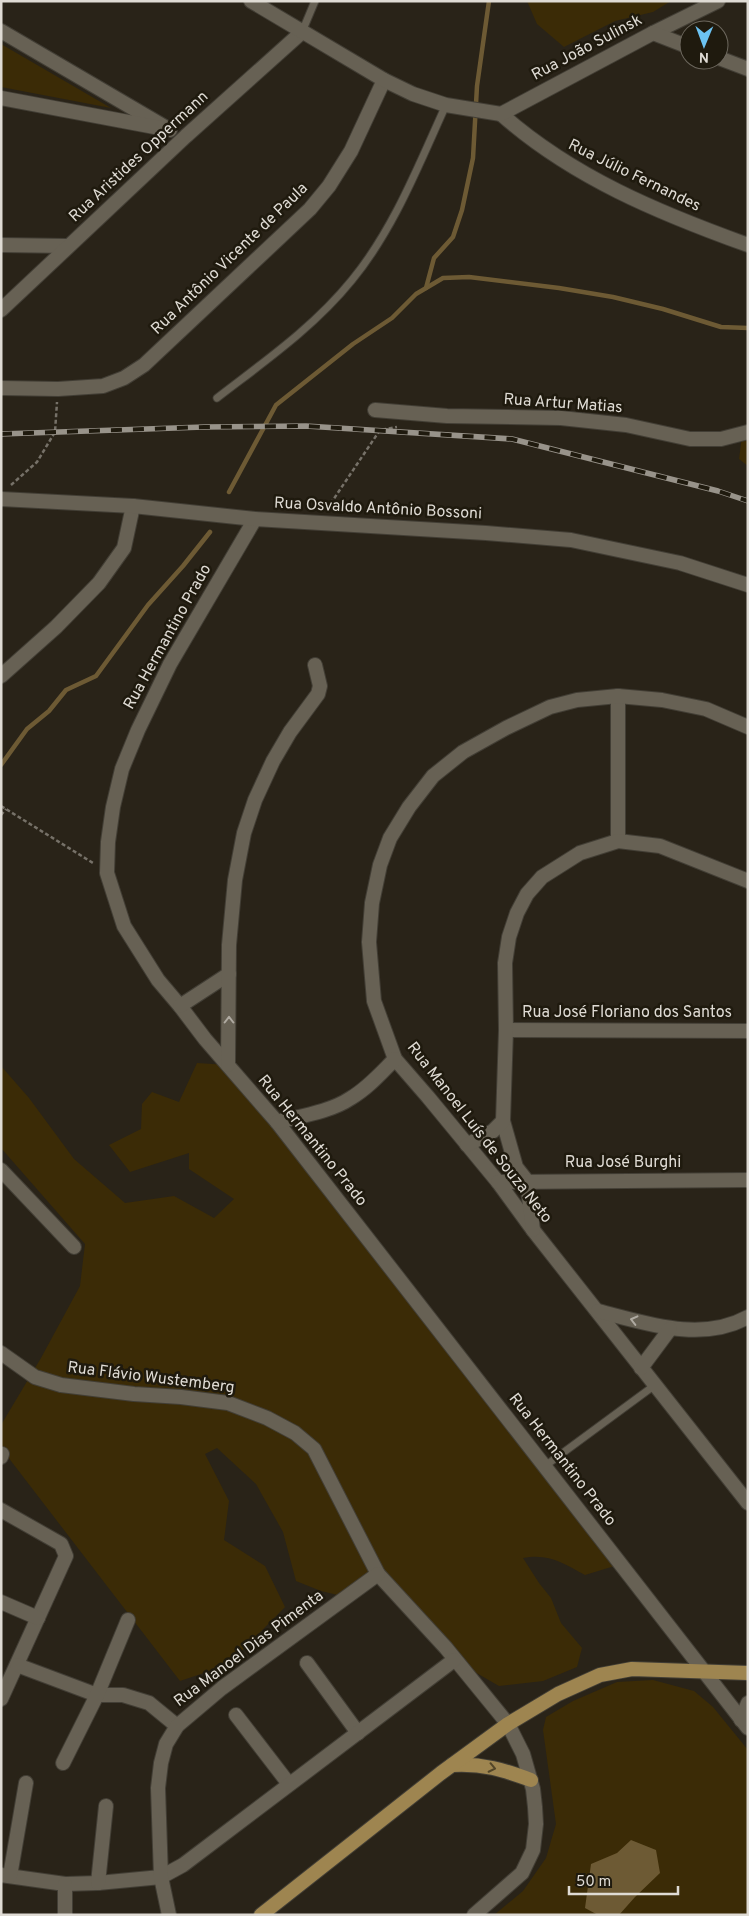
<svg xmlns="http://www.w3.org/2000/svg" width="749" height="1916" viewBox="0 0 749 1916" font-family="Overpass,sans-serif">
  <style>
    .green { fill: #3b2b06 }
    .water { fill: #6d5a34 }
    .lines { fill: none; stroke-linecap: round; stroke-linejoin: round }
    .stream { stroke: #6d5a34; stroke-width: 4.5 }
    .service-casing { stroke: #423e35; stroke-width: 9 }
    .minor-casing { stroke: #423e35; stroke-width: 16 }
    .tertiary-casing { stroke: #423e35; stroke-width: 16 }
    .primary-casing { stroke: #423e35; stroke-width: 16 }
    .path { stroke: #767168; stroke-width: 2.5; stroke-dasharray: 4 2.5; stroke-linecap: butt }
    .service { stroke: #676154; stroke-width: 7 }
    .minor { stroke: #676154; stroke-width: 14 }
    .tertiary { stroke: #676154; stroke-width: 14 }
    .primary { stroke: #9e8550; stroke-width: 14 }
    .rail-casing { stroke: #98938a; stroke-width: 5.5 }
    .rail { stroke: #1f1a0e; stroke-width: 4; stroke-dasharray: 11; stroke-linecap: butt }
    .oneway { stroke: #afaaa1 }
    .oneway2 { stroke: #524528 }
    .labels { text-anchor: middle; dominant-baseline: central; stroke-width: 5; stroke-linejoin: round; paint-order: stroke }
    .street-label { font-size: 16px; fill: #dfdbd4; stroke: #1f1a0e }
  </style>
  <rect width="100%" height="100%" fill="#292318"/>
  <g class="green">
    <polygon points="527,1 671,1 653,12 615,21 564,47 537,24"/>
    <polygon points="1,44 111,108 1,87"/>
    <polygon points="748,433 748,466 739,459 742,436"/>
    <path d="M197,1063L228,1065L621,1564L585,1575C563,1563 549,1553 523,1558L539,1583L551,1598L561,1623L582,1648L577,1667L543,1681L499,1686L454,1660L378,1574L346,1597L321,1591L296,1581L283,1532L256,1484L217,1448L205,1454L229,1501L224,1540L265,1566L285,1607L228,1665L180,1681L1,1448V1425L41,1358L80,1286L85,1244L1,1148V1066L29,1098L74,1159L125,1203L174,1196L214,1218L234,1199L189,1169V1153L130,1172L109,1145L141,1129L142,1104L152,1092L179,1102Z"/>
    <polygon points="653,1680 694,1691 713,1707 748,1750 748,1915 494,1915 523,1891 546,1858 556,1824 543,1730 546,1717 573,1701 617,1682"/>
  </g>
  <polygon class="water" points="631,1840 656,1850 660,1873 635,1897 619,1915 598,1915 585,1908 591,1864 617,1853"/>
  <g class="lines">
    <g class="stream">
      <polyline points="426,288 434,258 453,237 462,210 473,158 477,86 489,1"/>
      <polyline points="229,492 276,405 353,344 392,318 416,294 443,278 469,277 559,288 613,297 663,309 721,327 748,328"/>
      <polyline points="1,765 27,729 49,711 66,690 96,676 148,605 183,566 210,532"/>
    </g>
    <defs>
      <g id="service">
        <polyline points="302,32 315,1"/>
        <path d="M217,398C265,361 314,327 352,280C394,229 419,164 446,105"/>
        <polyline points="545,1466 655,1385"/>
      </g>
      <g id="minor">
        <polyline points="1,31 170,130"/>
        <polyline points="653,33 718,1"/>
        <polyline points="1,98 160,128"/>
        <path d="M501,114C572,177 659,213 748,245"/>
        <polyline points="1,245 68,246"/>
        <polyline points="1,310 186,136 302,32"/>
        <polyline points="1,388 58,389 103,386 124,378 144,365 310,209 329,186 351,151 384,80"/>
        <polyline points="375,410 447,416 561,418 626,425 690,439 721,439 748,432"/>
        <polyline points="255,519 170,664 138,730 122,769 113,807 108,842 107,873 124,926 158,980 180,1006 205,1039 277,1122 748,1728"/>
        <polyline points="1,676 56,627 99,583 124,548 133,506"/>
        <polyline points="618,696 618,841"/>
        <polyline points="748,727 706,709 662,700 618,696 577,700 550,707 506,728 463,752 433,776 409,807 390,838 380,865 372,903 369,942 374,1001 395,1059 428,1097 498,1182 533,1230 748,1503"/>
        <polyline points="180,1006 229,974"/>
        <polyline points="506,1030 748,1031"/>
        <polyline points="228,1065 229,945 235,880 244,833 255,800 273,761 290,732 318,694 320,686 315,665"/>
        <polyline points="503,1121 516,1167 527,1181 533,1230"/>
        <path d="M277,1122C301,1116 330,1112 351,1098C368,1088 381,1073 395,1059"/>
        <polyline points="467,1145 493,1131 503,1121 506,1030 505,963 509,937 517,913 527,894 542,877 580,853 618,841 660,846 748,881"/>
        <polyline points="1,1170 74,1247"/>
        <polyline points="498,1182 748,1180"/>
        <path d="M598,1311C646,1323 701,1343 748,1317"/>
        <polyline points="1,1353 35,1377 61,1385 134,1394 181,1397 228,1403 267,1418 295,1433 314,1449 378,1574 446,1648 508,1724 523,1754 533,1789 535,1807 536,1824 533,1850 522,1873 474,1915"/>
        <polyline points="641,1368 670,1329"/>
        <polyline points="1,1457 2,1454"/>
        <polyline points="1,1510 61,1544 66,1556 1,1699"/>
        <polyline points="1,1602 38,1618"/>
        <polyline points="307,1663 358,1733"/>
        <polyline points="17,1665 97,1695 123,1695 149,1703 177,1726"/>
        <polyline points="236,1715 289,1784"/>
        <polyline points="741,1720 748,1703"/>
        <polyline points="63,1763 97,1695 128,1620"/>
        <polyline points="1,1875 65,1884 98,1883 161,1877 183,1865 454,1660"/>
        <polyline points="10,1876 26,1783"/>
        <polyline points="98,1883 106,1806"/>
        <polyline points="65,1915 65,1884"/>
        <polyline points="169,1915 161,1877 158,1788 161,1763 166,1744 177,1726 222,1688 378,1574"/>
      </g>
      <g id="tertiary">
        <polyline points="251,1 384,80 413,94 446,105 501,114 653,33 689,47"/>
        <polyline points="719,58 748,69"/>
        <polyline points="1,499 133,506 255,519 486,533 571,540 680,563 748,585"/>
      </g>
      <g id="primary">
        <path d="M452,1765C482,1763 504,1770 531,1780"/>
        <polyline points="261,1915 441,1773 508,1724 558,1694 600,1675 632,1669 748,1673"/>
      </g>
    </defs>
    <use href="#service" class="service-casing"/>
    <use href="#minor" class="minor-casing"/>
    <use href="#tertiary" class="tertiary-casing"/>
    <use href="#primary" class="primary-casing"/>
    <g class="path">
      <polyline points="11,485 37,462 55,432 57,402"/>
      <polyline points="327,509 380,430 397,427"/>
      <polyline points="1,806 93,863"/>
      <polyline points="1,815 6,809"/>
    </g>
    <use href="#service" class="service"/>
    <use href="#minor" class="minor"/>
    <use href="#tertiary" class="tertiary"/>
    <use href="#primary" class="primary"/>
    <defs>
      <polyline id="rail" points="1,434 204,427 306,426 512,439 718,491 748,501"/>
    </defs>
    <use href="#rail" class="rail-casing"/>
    <use href="#rail" class="rail"/>
  </g>
  <defs><path id="oneway-chevron" d="M-2-3.5L2.5 0L-2 3.5" fill="none" stroke-width="1.6" stroke-linecap="round" stroke-linejoin="round" transform="scale(1.25)"/></defs>
  <g class="oneway">
    <use href="#oneway-chevron" transform="translate(229 1020) rotate(-90)"/>
    <use href="#oneway-chevron" transform="translate(634 1320) rotate(-166)"/>
  </g>
  <use class="oneway2" href="#oneway-chevron" transform="translate(492 1768) rotate(12)"/>
  <g class="labels">
    <g class="street-label">
      <text transform="translate(587 48) rotate(-28)">Rua João Sulinsk</text>
      <text transform="translate(139 157) rotate(-43)">Rua Aristides Oppermann</text>
      <text transform="translate(634 176) rotate(26)">Rua Júlio Fernandes</text>
      <text transform="translate(230 259) rotate(-44)">Rua Antônio Vicente de Paula</text>
      <text transform="translate(563 404) rotate(4)">Rua Artur Matias</text>
      <text transform="translate(378 509) rotate(3)">Rua Osvaldo Antônio Bossoni</text>
      <text transform="translate(168 637) rotate(-61)">Rua Hermantino Prado</text>
      <text x="627" y="1013">Rua José Floriano dos Santos</text>
      <text transform="translate(479 1133) rotate(52)">Rua Manoel Luís de Souza Neto</text>
      <text transform="translate(312 1141) rotate(51)">Rua Hermantino Prado</text>
      <text x="623" y="1163">Rua José Burghi</text>
      <text transform="translate(151 1378) rotate(7)">Rua Flávio Wustemberg</text>
      <text transform="translate(562 1460) rotate(52)">Rua Hermantino Prado</text>
      <text transform="translate(249 1649) rotate(-37)">Rua Manoel Dias Pimenta</text>
    </g>
  </g>
  <rect width="749" height="1916" fill="none" stroke="#dfdbd4" stroke-width="5"/>
  <g transform="translate(704 45) rotate(181)"><circle r="24" fill="#1f1a0e" stroke="#6c675d"/>
  <path d="M0-4L9 19L0 12L-9 19Z" fill="#6cc3f2"/>
  <text y="-8" font-size="14" font-weight="bold" text-anchor="middle" fill="#dfdbd4">N</text>
  </g>
  <path d="M569 1886v8h109v-8" fill="none" stroke="#dfdbd4" stroke-width="2.5"/>
  <text x="576" y="1886" font-size="15" fill="#dfdbd4" stroke="#1f1a0e" stroke-width="4" paint-order="stroke">50 m</text>
</svg>
